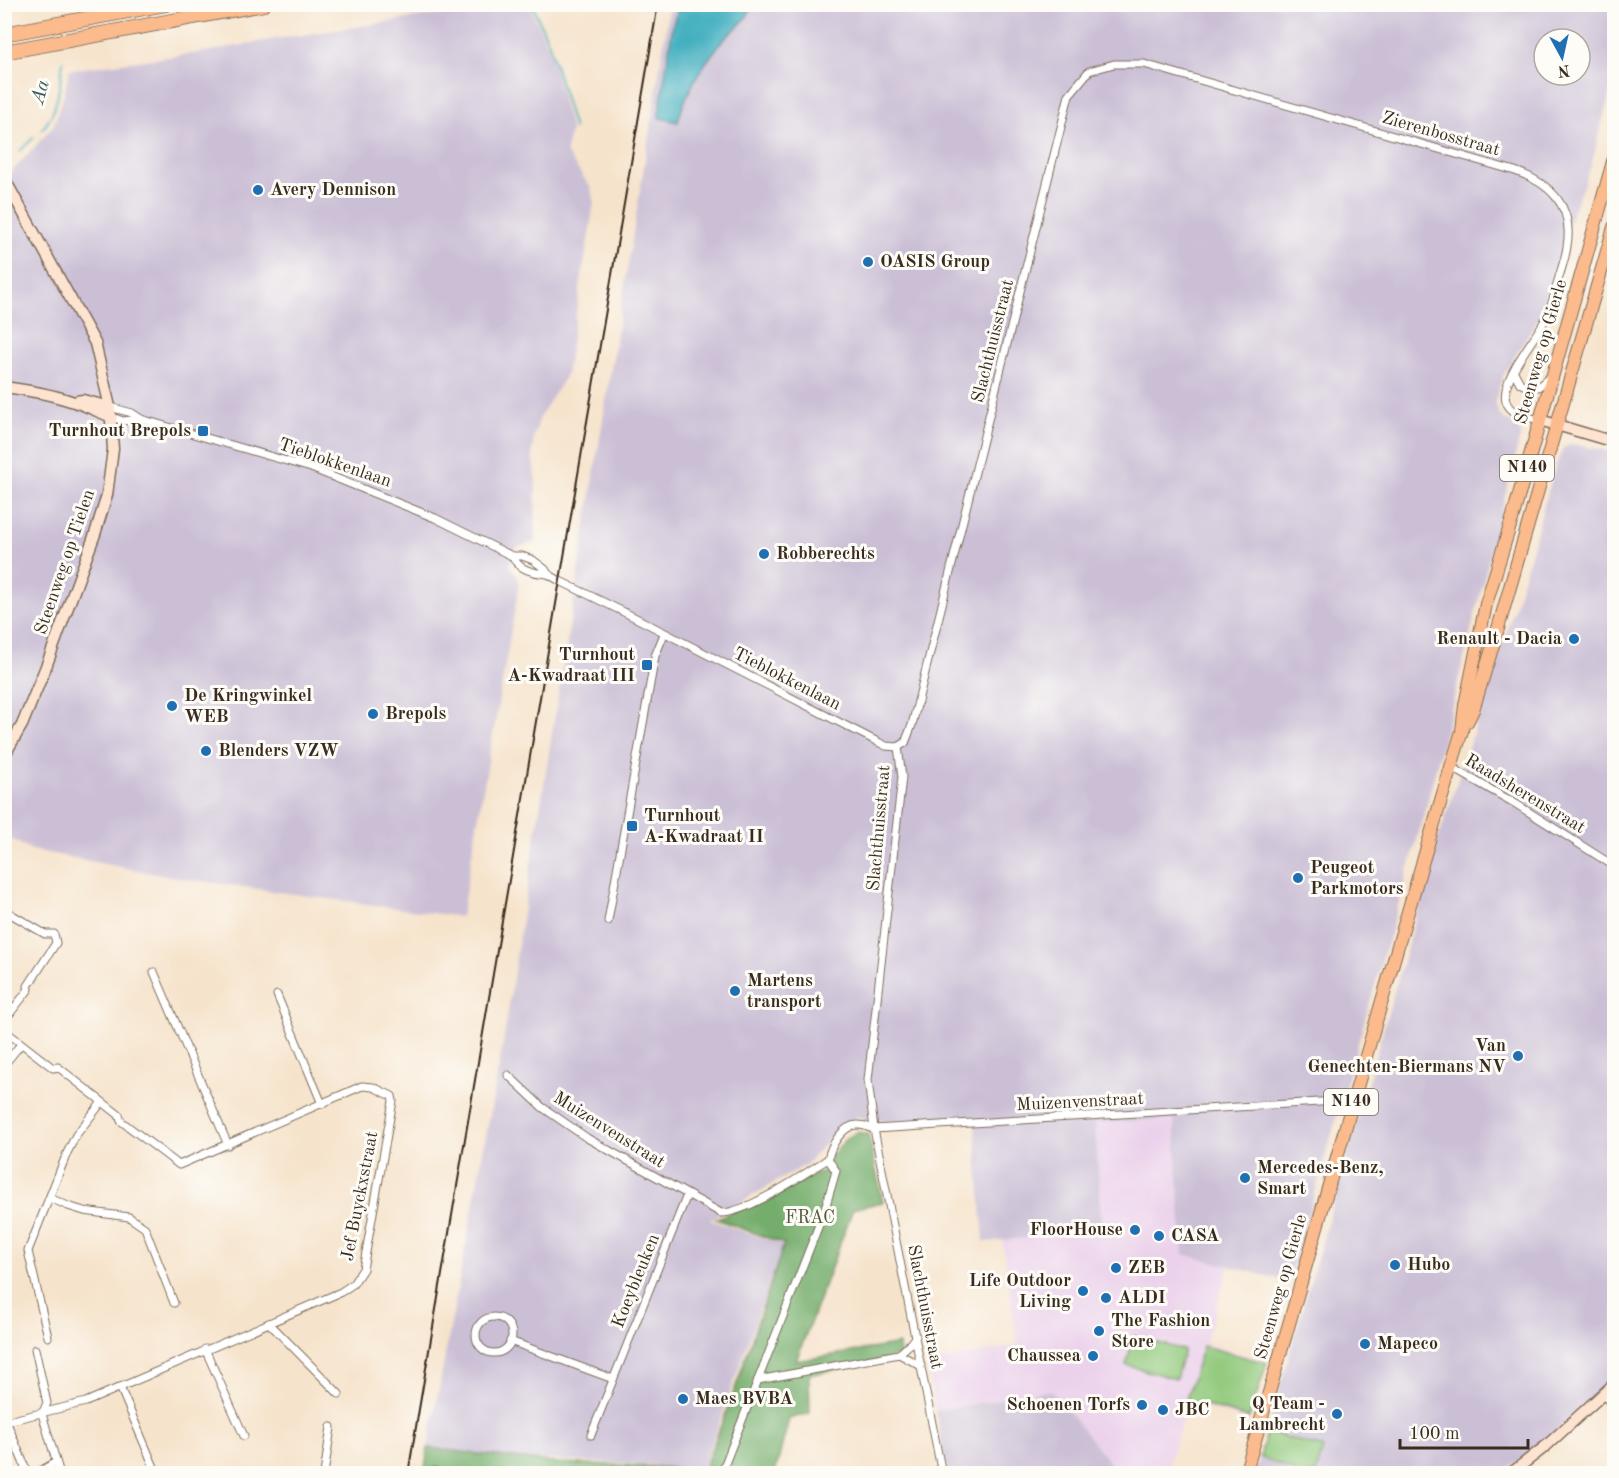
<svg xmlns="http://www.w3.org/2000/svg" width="1619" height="1478" viewBox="0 0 1619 1478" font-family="'Old Standard TT',serif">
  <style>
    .built { fill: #ebd1eb }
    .industrial { fill: #cbbfd5; fill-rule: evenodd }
    .green { fill: #91c97c; stroke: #667a4d; stroke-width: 1.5 }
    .forest { fill: #74ad6c; stroke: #586c45; stroke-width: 1.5 }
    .water { fill: #42afbf; stroke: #3e6c6e; stroke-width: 1.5 }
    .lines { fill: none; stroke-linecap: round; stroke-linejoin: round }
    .stream { stroke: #42afbf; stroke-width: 2 }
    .street-casing { stroke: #7c6b5b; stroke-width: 9 }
    .secondary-casing { stroke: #7c6b5b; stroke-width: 13 }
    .primary-casing { stroke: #7c6b5b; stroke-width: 14 }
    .highway-casing { stroke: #7c6b5b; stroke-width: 16 }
    .street { stroke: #fff; stroke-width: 7 }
    .secondary { stroke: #fde4d1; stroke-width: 10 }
    .primary { stroke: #fbbb8d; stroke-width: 12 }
    .highway { stroke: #fbbb8d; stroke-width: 14 }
    .rail { stroke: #3b2a1e; stroke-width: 2 }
    .poi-dot { fill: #1f6fb2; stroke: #fdfcf7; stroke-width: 2 }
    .labels { text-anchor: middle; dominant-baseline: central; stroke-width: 6; stroke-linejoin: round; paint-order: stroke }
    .shield { fill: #fdfcf7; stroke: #75695f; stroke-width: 1.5 }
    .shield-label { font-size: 16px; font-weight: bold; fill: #3b2a1e }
    .street-label { font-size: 18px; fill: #3b2a1e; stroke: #fdfcf7 }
    .poi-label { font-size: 18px; font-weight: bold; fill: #3b2a1e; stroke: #fdfcf7; text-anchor: start }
    .park-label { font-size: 18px; fill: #555a3a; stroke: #fdfcf7 }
    .water-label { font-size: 20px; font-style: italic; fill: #3e5f5e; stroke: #fdfcf7 }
  </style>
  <rect width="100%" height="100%" fill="#fdfcf7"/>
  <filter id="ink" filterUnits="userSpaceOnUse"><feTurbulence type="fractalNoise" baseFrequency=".0167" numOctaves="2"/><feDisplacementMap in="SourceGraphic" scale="12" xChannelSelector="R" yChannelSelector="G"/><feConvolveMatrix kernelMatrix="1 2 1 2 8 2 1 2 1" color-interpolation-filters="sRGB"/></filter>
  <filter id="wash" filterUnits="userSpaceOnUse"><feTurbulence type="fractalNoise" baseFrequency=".008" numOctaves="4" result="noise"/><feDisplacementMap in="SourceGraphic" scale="24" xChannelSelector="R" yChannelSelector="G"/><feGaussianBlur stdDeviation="1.35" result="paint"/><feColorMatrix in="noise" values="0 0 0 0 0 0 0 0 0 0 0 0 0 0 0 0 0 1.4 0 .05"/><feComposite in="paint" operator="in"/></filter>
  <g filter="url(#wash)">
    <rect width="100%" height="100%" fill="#f6e3cb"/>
    <polygon class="built" points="1174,1119 1183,1253 1229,1266 1205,1344 1266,1361 1249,1421 1188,1402 1166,1473 1118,1473 1051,1390 936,1411 927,1364 1018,1345 1002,1240 1075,1228 1102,1235 1095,1123"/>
    <g class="industrial">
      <polygon points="500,5 529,5 530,6 550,52 571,131 566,149 567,154 591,188 594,203 566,375 540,417 534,436 532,453 536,483 535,542 517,547 509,565 517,575 519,585 461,917 178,878 32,850 5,836 4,180 53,127 64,95 69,70 199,53 263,41"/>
      <path d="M670,5H1614V76L1591,166L1572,213L1540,315L1503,376L1497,395L1495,401L1499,413L1504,419L1515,425L1521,433L1424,815L1289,1282L1183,1254L1174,1119L1095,1123L1102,1235L1075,1228L1060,1229L1025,1238L984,1242L974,1116L883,1122L857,1117L840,1126L807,1164L710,1220L783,1245L703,1468L496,1457L428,1448L503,1044L520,932ZM1544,39H1580V75H1544Z"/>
      <polygon points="1572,444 1614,452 1614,1377 1544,1442 1501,1473 1255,1474 1438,840 1515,606 1556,465 1563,448"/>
      <polygon points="1051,1390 1118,1473 947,1473 936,1411"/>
    </g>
    <g class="green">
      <polygon points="1134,1336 1184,1350 1176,1379 1126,1365"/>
      <polygon points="1203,1346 1267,1363 1249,1418 1186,1400"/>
      <polygon points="1267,1432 1323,1448 1316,1473 1299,1473 1260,1457"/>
    </g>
    <polygon class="forest" points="857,1132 868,1134 883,1202 853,1209 796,1361 899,1344 900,1356 809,1375 810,1413 789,1419 775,1473 424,1474 428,1448 558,1463 704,1469 735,1389 784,1244 716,1219 827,1169 825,1163 847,1138"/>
    <path class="water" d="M686,5H752C749,20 730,32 720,44C702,66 685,94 678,122L659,118V113L673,24L677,12Z"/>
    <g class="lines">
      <g class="stream">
        <polyline points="532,4 549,44 574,129"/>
        <path d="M42,129C58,113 60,83 63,61"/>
        <polyline points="20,151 33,138"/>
      </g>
    </g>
  </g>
  <g filter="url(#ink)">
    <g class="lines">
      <defs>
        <g id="street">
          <polyline points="1514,372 1520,383 1529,388 1538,387 1550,377"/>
          <polyline points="110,407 132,413 141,419 311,468 435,518 512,556 522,556 533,560 545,569 548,574 560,581 632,616 868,737 886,746 898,747"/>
          <polyline points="112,417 123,421 141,419"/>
          <path d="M512,556C519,570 533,573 548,574"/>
          <path d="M898,747L905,743L912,725L1069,95L1089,71L1114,64H1144L1515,171C1550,183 1574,206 1567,246C1566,256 1562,267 1559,277C1555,290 1553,304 1547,316C1537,338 1500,378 1506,401C1510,415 1528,417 1540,420"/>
          <polyline points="898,747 902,777 868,1080 874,1129 942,1474"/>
          <polyline points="1451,767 1516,804 1614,866"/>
          <polyline points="4,910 45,934 54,934 56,943 28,986 29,989 4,1021"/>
          <polyline points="608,921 655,656 664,634"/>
          <polyline points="154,972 228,1145"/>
          <polyline points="277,995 322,1104"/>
          <polyline points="4,1030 53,1068 58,1067 119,1115 121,1121 179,1165 362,1086 373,1087 392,1096 393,1101 363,1269 353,1284 341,1292 86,1402 4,1422"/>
          <polyline points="4,1065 21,1044"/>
          <path d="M508,1075L542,1107L587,1138L721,1213C748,1213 804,1174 828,1159C831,1145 843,1124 859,1125C864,1125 869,1128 874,1129L1352,1100"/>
          <polyline points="50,1198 68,1206 84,1211 129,1217 145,1228 174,1303"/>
          <circle cx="494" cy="1335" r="18"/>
          <polyline points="269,1323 339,1394"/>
          <polyline points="48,1337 28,1251 67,1153 76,1135 102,1102"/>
          <polyline points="510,1341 613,1379"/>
          <polyline points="35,1349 47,1403 42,1414 60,1474"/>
          <polyline points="205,1349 244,1436"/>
          <polyline points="899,1354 921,1366"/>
          <polyline points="758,1380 899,1354 908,1346 916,1336"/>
          <polyline points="120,1387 157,1474"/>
          <polyline points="1604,1394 1614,1409"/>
          <polyline points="5,1418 28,1474"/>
          <polyline points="591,1435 687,1195"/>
          <polyline points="434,1471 443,1474"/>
          <polyline points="35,1474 56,1462"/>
          <polyline points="324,1474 331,1427"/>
          <polyline points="721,1474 824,1212 836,1171 828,1159"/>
        </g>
        <g id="secondary">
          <polyline points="4,178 95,343 110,407 113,449 107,495 95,534 47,664 22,725 4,756"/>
          <path d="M4,387C27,390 50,394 71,401C85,405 98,412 112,417"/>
          <polyline points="77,401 83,400 110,407"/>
          <polyline points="1540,420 1614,442"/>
          <polyline points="1510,1474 1546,1446 1614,1384"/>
        </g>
        <g id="primary">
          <polyline points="1467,722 1473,710 1495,639 1614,227"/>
          <path d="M1245,1474C1319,1226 1386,978 1462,731L1465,705L1486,604L1513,516L1614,158"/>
        </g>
        <g id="highway">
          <polyline points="4,34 166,4"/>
          <polyline points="4,52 264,4"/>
        </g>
      </defs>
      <use href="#street" class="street-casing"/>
      <use href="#secondary" class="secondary-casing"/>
      <use href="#primary" class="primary-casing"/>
      <use href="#highway" class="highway-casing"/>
      <use href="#street" class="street"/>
      <use href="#secondary" class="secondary"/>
      <use href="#primary" class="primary"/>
      <use href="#highway" class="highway"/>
      <polyline class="rail" points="408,1474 658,4"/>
    </g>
  </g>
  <g class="poi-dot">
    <circle cx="258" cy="190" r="6"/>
    <circle cx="868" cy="262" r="6"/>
    <rect x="197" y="425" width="12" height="12" rx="3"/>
    <circle cx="764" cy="554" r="6"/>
    <circle cx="1574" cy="639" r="6"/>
    <rect x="641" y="659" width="12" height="12" rx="3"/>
    <circle cx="172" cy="706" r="6"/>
    <circle cx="373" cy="714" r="6"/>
    <circle cx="206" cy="751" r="6"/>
    <rect x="626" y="820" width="12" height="12" rx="3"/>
    <circle cx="1298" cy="878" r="6"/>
    <circle cx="735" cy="991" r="6"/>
    <circle cx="1518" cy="1056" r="6"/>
    <circle cx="1245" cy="1178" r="6"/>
    <circle cx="1135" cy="1230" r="6"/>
    <circle cx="1159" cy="1236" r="6"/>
    <circle cx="1395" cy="1265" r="6"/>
    <circle cx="1116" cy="1268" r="6"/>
    <circle cx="1083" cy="1291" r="6"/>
    <circle cx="1106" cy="1298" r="6"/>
    <circle cx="1099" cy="1331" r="6"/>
    <circle cx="1365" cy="1344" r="6"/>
    <circle cx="1093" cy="1356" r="6"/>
    <circle cx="683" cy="1399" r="6"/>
    <circle cx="1142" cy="1405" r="6"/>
    <circle cx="1163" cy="1410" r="6"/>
    <circle cx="1337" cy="1414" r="6"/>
  </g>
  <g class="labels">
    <g class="shield">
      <rect x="1500" y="455" width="54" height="26" rx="4.5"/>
      <rect x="1324" y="1089" width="54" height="26" rx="4.5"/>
    </g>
    <g class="shield-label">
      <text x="1527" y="468">N140</text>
      <text x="1351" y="1102">N140</text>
    </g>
    <g class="street-label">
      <text transform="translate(1441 134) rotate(16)">Zierenbosstraat</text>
      <text transform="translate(993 341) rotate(-76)">Slachthuisstraat</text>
      <text transform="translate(1541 352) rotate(-74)">Steenweg op Gierle</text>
      <text transform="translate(335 463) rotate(19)">Tieblokkenlaan</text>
      <text transform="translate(65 562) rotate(-71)">Steenweg op Tielen</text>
      <text transform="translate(787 679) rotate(27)">Tieblokkenlaan</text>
      <text transform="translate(1525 794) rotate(31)">Raadsherenstraat</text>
      <text transform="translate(879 828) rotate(-85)">Slachthuisstraat</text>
      <text transform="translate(1080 1102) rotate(-3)">Muizenvenstraat</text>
      <text transform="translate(609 1130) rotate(32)">Muizenvenstraat</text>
      <text transform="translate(360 1196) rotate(-79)">Jef Buyckxstraat</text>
      <text transform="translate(636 1281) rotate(-68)">Koeybleuken</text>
      <text transform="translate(1281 1287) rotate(-74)">Steenweg op Gierle</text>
      <text transform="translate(925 1307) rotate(79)">Slachthuisstraat</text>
    </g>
    <g class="poi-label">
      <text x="270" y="190">Avery Dennison</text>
      <text x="880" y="262">OASIS Group</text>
      <text x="191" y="431" text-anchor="end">Turnhout Brepols</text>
      <text x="776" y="554">Robberechts</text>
      <text x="1562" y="639" text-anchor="end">Renault - Dacia</text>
      <text x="635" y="655" text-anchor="end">Turnhout<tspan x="635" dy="21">A-Kwadraat III</tspan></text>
      <text x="184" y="696">De Kringwinkel<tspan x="184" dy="21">WEB</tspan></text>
      <text x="385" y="714">Brepols</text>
      <text x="218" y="751">Blenders VZW</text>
      <text x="644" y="816">Turnhout<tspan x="644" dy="21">A-Kwadraat II</tspan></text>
      <text x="1310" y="868">Peugeot<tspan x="1310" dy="21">Parkmotors</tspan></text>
      <text x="747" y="981">Martens<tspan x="747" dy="21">transport</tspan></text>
      <text x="1506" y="1046" text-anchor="end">Van<tspan x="1506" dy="21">Genechten-Biermans NV</tspan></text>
      <text x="1257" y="1168">Mercedes-Benz,<tspan x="1257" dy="21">Smart</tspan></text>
      <text x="1123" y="1230" text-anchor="end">FloorHouse</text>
      <text x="1171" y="1236">CASA</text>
      <text x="1407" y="1265">Hubo</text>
      <text x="1128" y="1268">ZEB</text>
      <text x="1071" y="1281" text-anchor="end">Life Outdoor<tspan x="1071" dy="21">Living</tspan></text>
      <text x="1118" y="1298">ALDI</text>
      <text x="1111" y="1321">The Fashion<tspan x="1111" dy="21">Store</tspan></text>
      <text x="1377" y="1344">Mapeco</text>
      <text x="1081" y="1356" text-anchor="end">Chaussea</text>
      <text x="695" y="1399">Maes BVBA</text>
      <text x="1325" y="1404" text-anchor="end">Q Team -<tspan x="1325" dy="21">Lambrecht</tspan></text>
      <text x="1130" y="1405" text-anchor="end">Schoenen Torfs</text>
      <text x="1175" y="1410">JBC</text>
    </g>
    <g class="park-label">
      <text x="810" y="1218">FRAC</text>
    </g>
    <g class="water-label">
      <text transform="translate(41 92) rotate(-74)">Aa</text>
    </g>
  </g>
  <rect width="1619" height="1478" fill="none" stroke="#fdfcf7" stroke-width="24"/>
  <g transform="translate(1562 57) rotate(172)"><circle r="28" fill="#fdfcf7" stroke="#afa8a0" stroke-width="1.5"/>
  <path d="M0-4.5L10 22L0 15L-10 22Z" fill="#1f6fb2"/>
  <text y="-9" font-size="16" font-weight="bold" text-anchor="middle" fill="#3b2a1e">N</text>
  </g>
  <path d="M1400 1439v9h128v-9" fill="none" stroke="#3b2a1e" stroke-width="3"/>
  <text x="1409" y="1439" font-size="18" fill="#3b2a1e" stroke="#fdfcf7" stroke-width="4.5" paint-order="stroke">100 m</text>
</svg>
